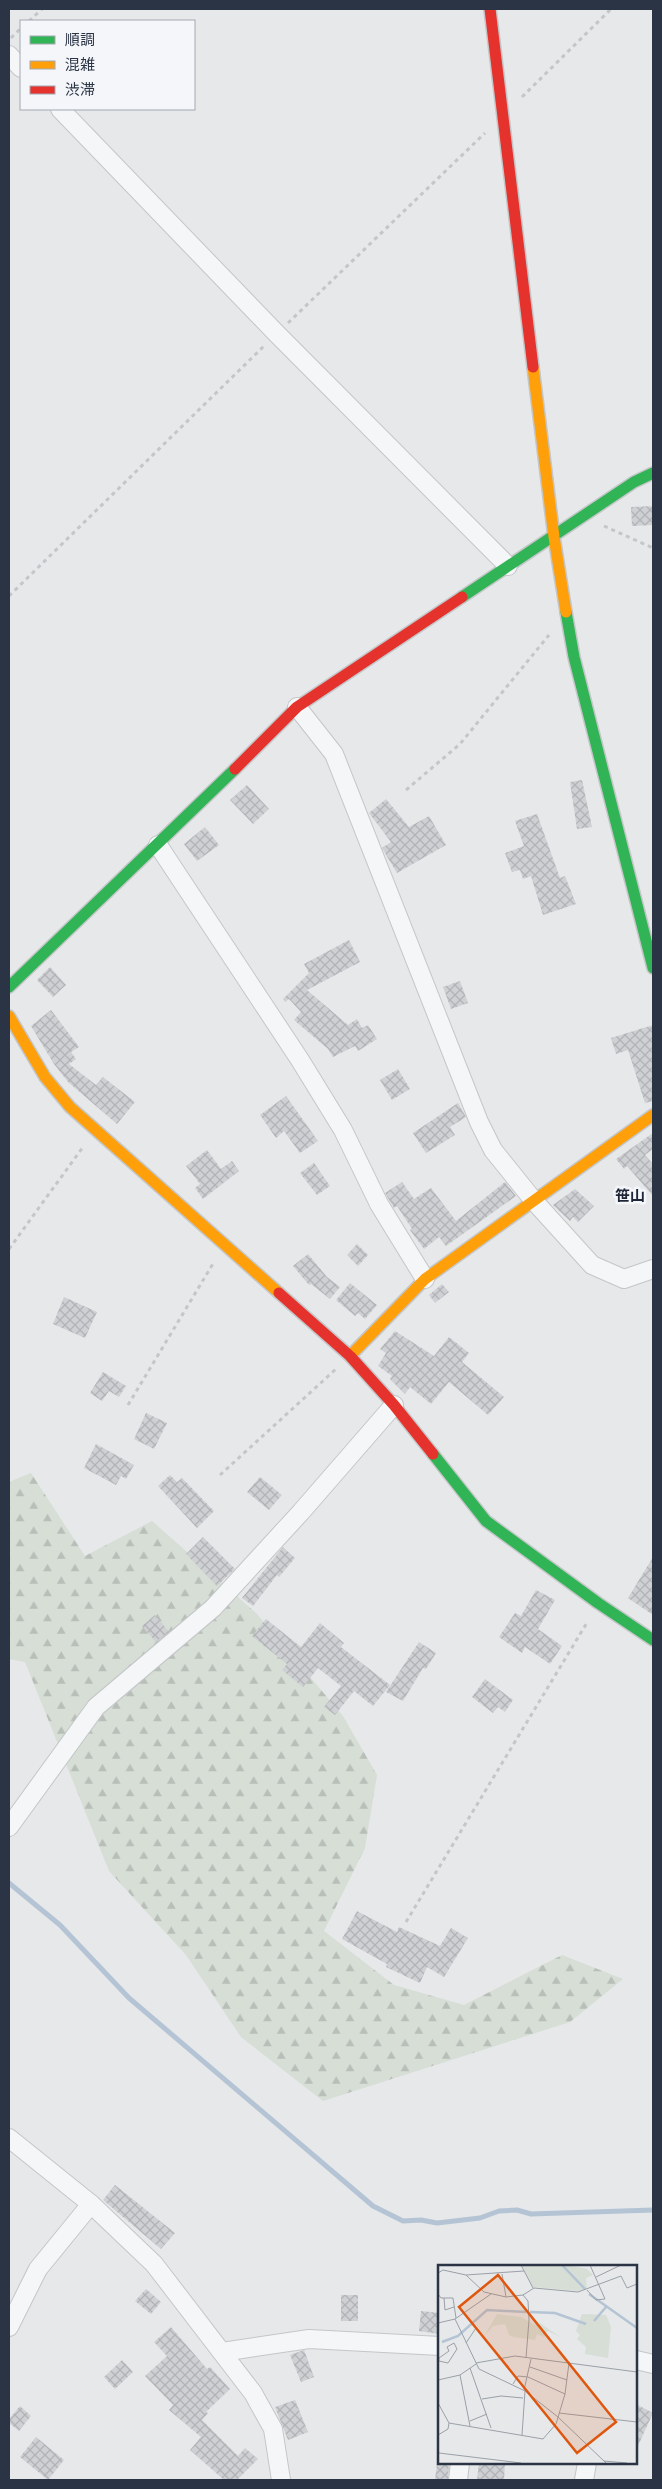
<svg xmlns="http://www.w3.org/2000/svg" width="662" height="2489" viewBox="0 0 662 2489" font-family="Roboto,'Noto Sans JP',sans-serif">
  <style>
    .forest { fill: url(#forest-firs) }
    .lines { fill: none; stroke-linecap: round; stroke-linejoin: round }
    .stream { stroke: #b4c4d4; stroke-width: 5 }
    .building { fill: url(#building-cross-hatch) }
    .street-casing { stroke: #c4c6c8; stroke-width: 20 }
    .fast-casing { stroke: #c4c6c8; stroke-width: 14 }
    .slow-casing { stroke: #c4c6c8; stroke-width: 14 }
    .jam-casing { stroke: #c4c6c8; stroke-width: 14 }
    .path { stroke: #c5c6ca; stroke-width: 3; stroke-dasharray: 4 4; stroke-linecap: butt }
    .street { stroke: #f5f6f7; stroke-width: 18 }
    .fast { stroke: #30b455; stroke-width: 11 }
    .slow { stroke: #ff9f0a; stroke-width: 11 }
    .jam { stroke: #e5322d; stroke-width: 11 }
    .labels { text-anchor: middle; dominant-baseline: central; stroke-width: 5; stroke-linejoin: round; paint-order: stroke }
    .neighbourhood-label { font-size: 15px; font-weight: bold; fill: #1d2536; stroke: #f4f6f9 }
    .inset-river { fill: none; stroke: #b4c4d4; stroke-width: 2.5 }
    .inset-road { fill: none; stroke: #9ba0a8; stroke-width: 1 }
    .view { fill: #df570f; fill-opacity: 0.15; stroke: #df570f; stroke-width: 2.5 }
    .inset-edge { fill: none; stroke: #2b3445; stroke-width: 2.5 }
  </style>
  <defs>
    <pattern id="forest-firs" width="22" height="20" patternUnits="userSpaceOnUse" patternTransform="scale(1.25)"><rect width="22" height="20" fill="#d6ded6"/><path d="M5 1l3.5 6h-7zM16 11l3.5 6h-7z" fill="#b8bfb9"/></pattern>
    <pattern id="building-cross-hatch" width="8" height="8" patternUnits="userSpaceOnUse" patternTransform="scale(1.25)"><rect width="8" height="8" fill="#ced0d3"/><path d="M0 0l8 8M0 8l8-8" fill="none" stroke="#b1b3b6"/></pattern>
  </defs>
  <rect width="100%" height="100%" fill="#e6e8ea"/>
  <polygon class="forest" points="31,1473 85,1556 152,1521 257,1614 343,1716 377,1775 365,1848 324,1931 394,1985 464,2005 562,1955 623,1979 570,2022 323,2101 241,2037 186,1955 109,1871 25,1662 9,1659 9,1482"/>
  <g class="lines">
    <polyline class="stream" points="9,1883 60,1925 129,1998 373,2206 403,2221 421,2220 437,2223 480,2218 499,2211 517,2210 531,2214 653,2210"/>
  </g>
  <g class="building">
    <polygon points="653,506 653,525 632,526 631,507"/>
    <polygon points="582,780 592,827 577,829 570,782"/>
    <polygon points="247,785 269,809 253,824 230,800"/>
    <polygon points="386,799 409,827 429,816 446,845 397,873 382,848 391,842 369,813"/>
    <polygon points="537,814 560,878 565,876 576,904 543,915 531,876 523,879 520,870 512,872 505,853 524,846 515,821"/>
    <polygon points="205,827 219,845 197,861 184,844"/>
    <polygon points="349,940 360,962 307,990 348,1025 357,1019 362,1028 368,1025 377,1039 358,1051 355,1046 333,1057 328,1049 294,1020 301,1012 289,999 285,1002 283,999 309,973 304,964"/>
    <polygon points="50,967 66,985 53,997 37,980"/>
    <polygon points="460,981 468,1003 451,1009 443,987"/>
    <polygon points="51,1010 79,1047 71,1052 76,1059 69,1064 96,1085 103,1077 135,1102 117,1124 68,1082 54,1064 31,1026"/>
    <polygon points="653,1025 653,1101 645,1103 628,1050 616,1054 611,1038"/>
    <polygon points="398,1069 410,1089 392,1100 380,1080"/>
    <polygon points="286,1096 318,1141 300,1153 284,1131 276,1138 260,1115"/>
    <polygon points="458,1103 466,1117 450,1127 455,1135 426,1153 413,1133"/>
    <polygon points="653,1133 653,1149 645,1155 653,1164 653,1196 627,1166 624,1169 616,1159"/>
    <polygon points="207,1150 221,1169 232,1161 239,1171 203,1199 195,1188 200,1184 186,1166"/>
    <polygon points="314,1163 330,1186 317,1195 300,1173"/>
    <polygon points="402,1182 414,1199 431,1188 456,1221 505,1182 516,1196 446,1246 439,1237 424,1249 410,1230 412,1229 397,1206 394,1208 385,1193"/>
    <polygon points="575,1189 594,1206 578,1222 573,1217 570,1221 553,1205"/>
    <polygon points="357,1244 368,1255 358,1266 347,1255"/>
    <polygon points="308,1254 327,1277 340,1287 330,1299 311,1284 309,1285 293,1266"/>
    <polygon points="350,1283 377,1305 365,1319 358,1313 355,1316 336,1300"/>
    <polygon points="442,1284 449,1292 435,1303 429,1295"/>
    <polygon points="64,1297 97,1312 85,1338 53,1324"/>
    <polygon points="395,1331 434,1356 449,1337 469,1353 462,1362 504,1397 488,1415 449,1382 431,1404 410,1387 405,1394 390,1379 392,1376 378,1366 386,1353 380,1349"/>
    <polygon points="103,1372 126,1386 119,1397 109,1391 102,1401 90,1393"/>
    <polygon points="146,1413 167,1423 154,1449 134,1439"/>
    <polygon points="96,1444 134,1465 126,1479 121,1476 116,1485 84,1468"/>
    <polygon points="170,1475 177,1482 182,1478 214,1511 197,1528 158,1486"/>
    <polygon points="260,1477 282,1495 269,1510 247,1492"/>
    <polygon points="203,1537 235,1569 217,1586 186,1554"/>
    <polygon points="283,1547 295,1558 279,1577 277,1575 253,1606 242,1598"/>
    <polygon points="653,1557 653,1615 628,1598"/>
    <polygon points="536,1590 555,1600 538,1629 562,1646 550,1664 525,1647 522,1653 499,1637 515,1613 521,1616"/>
    <polygon points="155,1615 169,1632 156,1642 142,1626"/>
    <polygon points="266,1619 301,1647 320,1623 344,1643 341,1647 390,1685 373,1706 354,1691 335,1715 324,1707 341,1686 318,1668 303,1687 282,1670 287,1664 252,1636"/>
    <polygon points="419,1642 436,1653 426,1669 423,1668 403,1701 386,1692"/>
    <polygon points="485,1679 513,1700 505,1712 498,1707 493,1713 472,1697"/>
    <polygon points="357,1911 397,1932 399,1927 440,1946 451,1928 468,1938 444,1977 427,1967 420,1983 386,1967 387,1964 342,1939"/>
    <polygon points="115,2185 175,2233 161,2249 103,2200"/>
    <polygon points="146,2289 161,2302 151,2314 135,2301"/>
    <rect x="341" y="2295" width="17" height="26"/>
    <polygon points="421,2311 440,2313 440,2334 419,2331"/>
    <polygon points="171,2327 207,2369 210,2367 230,2389 206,2412 208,2413 202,2420 238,2456 245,2448 258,2459 237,2480 224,2480 190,2450 201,2437 169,2410 173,2405 145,2376 167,2356 154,2342"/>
    <polygon points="304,2350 314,2377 301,2382 290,2355"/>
    <polygon points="122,2360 133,2372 115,2389 104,2377"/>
    <polygon points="295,2400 308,2432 288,2440 275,2407"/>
    <polygon points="636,2404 653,2413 636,2450"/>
    <polygon points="20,2406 31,2416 19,2431 9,2423 9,2419"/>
    <polygon points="36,2437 64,2460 48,2480 20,2457"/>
    <polygon points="437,2463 449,2463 448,2480 435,2480"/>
    <polygon points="479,2463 505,2463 504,2480 477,2480"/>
  </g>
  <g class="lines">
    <defs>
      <g id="street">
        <polyline points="9,55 21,68"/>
        <polyline points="60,109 277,334 508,566"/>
        <polyline points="297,707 334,754 479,1122 493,1150 534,1201 592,1265 624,1279 653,1269"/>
        <polyline points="158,845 300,1060 343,1130 379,1204 425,1279"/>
        <polyline points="9,1827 96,1707 213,1608 301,1512 394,1405"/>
        <polyline points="9,2138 91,2204 154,2264 253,2393 273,2429 281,2480"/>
        <polyline points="9,2327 38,2269 91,2204"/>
        <polyline points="222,2352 309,2339 440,2346"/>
        <polyline points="636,2360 653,2364"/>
        <polyline points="458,2480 460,2463"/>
        <polyline points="584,2480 587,2463"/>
      </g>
      <g id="fast">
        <polyline points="462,597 634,482 653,473"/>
        <polyline points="566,612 574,657 653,968"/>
        <polyline points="9,987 235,769"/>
        <polyline points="433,1454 486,1521 598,1603 653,1640"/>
      </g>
      <g id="slow">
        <polyline points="533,367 554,537 566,612"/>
        <polyline points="9,1016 45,1077 70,1107 279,1293"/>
        <polyline points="350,1356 425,1279 653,1115"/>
      </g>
      <g id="jam">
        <polyline points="490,9 533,367"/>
        <polyline points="235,769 297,707 462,597"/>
        <polyline points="279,1293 350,1356 394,1405 433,1454"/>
      </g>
    </defs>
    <use href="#street" class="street-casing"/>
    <use href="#fast" class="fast-casing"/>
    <use href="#slow" class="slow-casing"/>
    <use href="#jam" class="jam-casing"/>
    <g class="path">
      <polyline points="29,21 42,9"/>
      <polyline points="11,38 21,28"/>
      <polyline points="522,97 611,9"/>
      <polyline points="288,323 485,133"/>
      <polyline points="604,526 653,548"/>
      <polyline points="9,596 265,345"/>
      <polyline points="406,790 460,744 549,635"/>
      <polyline points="9,1249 83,1147"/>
      <polyline points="128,1405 214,1262"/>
      <polyline points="220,1475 336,1369"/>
      <polyline points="406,1922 588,1621"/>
    </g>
    <use href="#street" class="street"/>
    <use href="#fast" class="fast"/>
    <use href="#slow" class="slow"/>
    <use href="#jam" class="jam"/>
  </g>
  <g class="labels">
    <g class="neighbourhood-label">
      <text x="630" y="1196">笹山</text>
    </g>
  </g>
  <g transform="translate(438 2265)">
    <rect width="199" height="199" fill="#e6e8ea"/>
    <path d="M59,49L83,52L97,60L102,58L122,72L110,66L106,72L99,69L97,75L76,72L71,70L67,59L55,61L47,70Z" fill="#d6ded6"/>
    <path d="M144,49L168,50L173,62L170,93L147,89L148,82L139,74L142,70L138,66Z" fill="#d6ded6"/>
    <path d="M84,0H128L149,4L155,10L148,13L149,24L141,26L94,22Z" fill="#d6ded6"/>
    <path class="inset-river" d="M124,0L147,24M151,29L199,63M92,47L117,48L148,59M156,56L168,42M4,77L20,71L49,45L88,47"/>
    <path class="inset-road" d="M83,0L95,23M0,8L5,5L28,10L46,27L68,32L85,30L96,23L140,27L183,11L189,23L199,19M64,9L68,32M28,10L86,6M158,12L183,0M149,25L158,35L167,34L152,0M0,29L3,33H15L18,53M85,30L90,36L91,55L88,93M6,33L7,45L16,42M17,54L53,29M0,58L17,54L41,104L87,126L120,152L168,198M28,78L38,63M38,98L77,91L199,107M0,99L1,93L11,86L9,82L16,78L19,84L10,98L1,96M92,102L129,115M32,103L53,163M22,110L32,161M0,115L22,110L38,99M75,119L80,111L90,112L127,129M86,125L93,94M44,134L63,131L85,133M0,138L11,158L10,164L0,170M121,148L199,157M32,156L49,149M11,158L105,174L118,159L127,129L131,98M84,170L87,126M1,188L83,198M166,196L189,198"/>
    <path class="view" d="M60,10L178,157L139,188L21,42Z"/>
    <rect width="199" height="199" class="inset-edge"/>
  </g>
  <rect width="662" height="2489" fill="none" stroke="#2b3445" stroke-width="20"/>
  <rect x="20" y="20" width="175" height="90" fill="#f4f6f9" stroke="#a4a8b1"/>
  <rect x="30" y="36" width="25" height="8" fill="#30b455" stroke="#a4a8b1"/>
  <text x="65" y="45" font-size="15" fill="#2b3445">順調</text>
  <rect x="30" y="61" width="25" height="8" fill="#ff9f0a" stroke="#a4a8b1"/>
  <text x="65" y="70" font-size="15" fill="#2b3445">混雑</text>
  <rect x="30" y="86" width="25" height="8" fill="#e5322d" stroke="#a4a8b1"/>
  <text x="65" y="95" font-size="15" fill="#2b3445">渋滞</text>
</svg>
